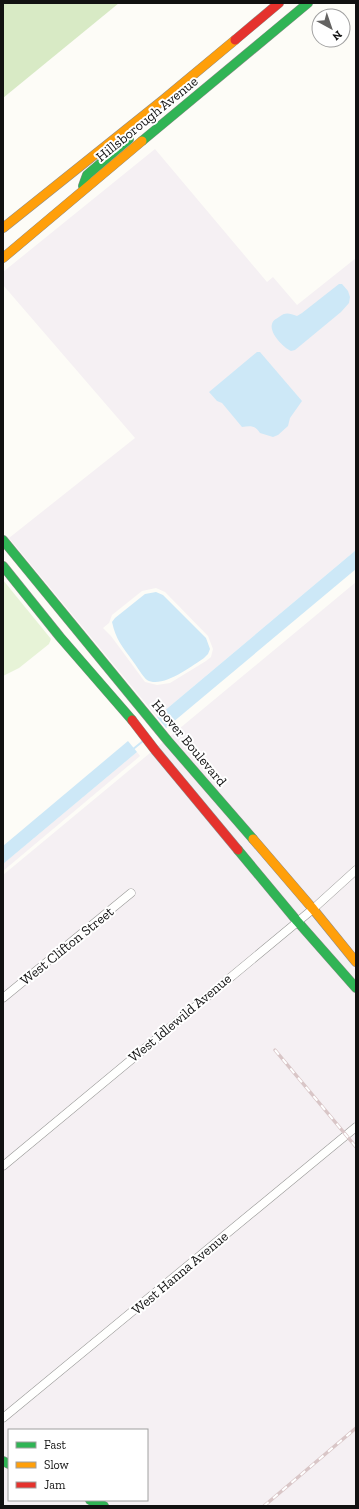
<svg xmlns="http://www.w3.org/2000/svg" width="359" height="1509" viewBox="0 0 359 1509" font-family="'Zilla Slab',serif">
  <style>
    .industrial { fill: #f5f0f3; fill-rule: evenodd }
    .green { fill: #e7f3d7 }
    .forest { fill: #d8eac5 }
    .water { fill: #cde8f7 }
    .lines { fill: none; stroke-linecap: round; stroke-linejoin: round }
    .stream { stroke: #cde8f7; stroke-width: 2 }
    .street-casing { stroke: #979795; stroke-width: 9 }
    .fast-casing { stroke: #8e8d8b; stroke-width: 10 }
    .slow-casing { stroke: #8e8d8b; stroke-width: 10 }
    .jam-casing { stroke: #8e8d8b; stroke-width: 10 }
    .street { stroke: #fffffe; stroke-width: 8 }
    .fast { stroke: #30b455; stroke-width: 9 }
    .slow { stroke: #ff9f0a; stroke-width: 9 }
    .jam { stroke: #e5322d; stroke-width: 9 }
    .rail-casing { stroke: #d9c6c7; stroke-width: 3.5 }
    .rail { stroke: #fff; stroke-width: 2; stroke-dasharray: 6; stroke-linecap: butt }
    .labels { text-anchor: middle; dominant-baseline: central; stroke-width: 4; stroke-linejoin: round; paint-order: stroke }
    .street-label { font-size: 14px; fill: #111; stroke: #fff }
  </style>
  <rect width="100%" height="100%" fill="#fdfcf7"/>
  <g class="industrial">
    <path d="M155,149L267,282L273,277L297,305L356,258V550L157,717L9,538L135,438L3,285V272ZM156,588L165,592L208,636L213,649L211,657L206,661L170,683L157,685L145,682L111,636L103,628L109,623L112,615L142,591Z"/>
    <path d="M356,582V1506H3V875ZM9,1430H147V1500H9Z"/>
    <polygon points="137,752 140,756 3,871 3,864"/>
  </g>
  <polygon class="green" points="3,580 51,639 49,644 19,668 3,676"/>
  <polygon class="forest" points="3,3 119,3 3,98"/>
  <g class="water">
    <path d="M339,284H342L348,291L350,297L349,303L341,312L295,350L291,351C284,348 269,333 272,324C273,320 276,319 279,317C285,312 289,313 297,316L302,313Z"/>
    <path d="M257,352H260L302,401L290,418L288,426L278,435L273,437L260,433C255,425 250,426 242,427L222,403L217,401L209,392Z"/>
    <polygon points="356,550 356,569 166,728 157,717"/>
    <path d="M156,592L163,595L206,638L210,649L208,654L204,658C192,666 162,689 147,680C143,677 136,665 132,660C122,646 116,640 112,622L115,618L145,594Z"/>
    <polygon points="128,741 137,752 3,864 3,846"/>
  </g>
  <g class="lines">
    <polyline class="stream" points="132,750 143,741"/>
    <defs>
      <g id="street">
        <polyline points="3,998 131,893"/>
        <polyline points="3,1166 313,909 356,870"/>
        <polyline points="3,1418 356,1127"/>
      </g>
      <g id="fast">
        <polyline points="142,141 308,3"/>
        <polyline points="83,186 87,175 129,139"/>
        <polyline points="3,540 168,741 253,839"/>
        <polyline points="3,566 60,637 132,720"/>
        <polyline points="238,850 297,921 356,988"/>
        <polyline points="3,1461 9,1464"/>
        <polyline points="90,1500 104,1506"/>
      </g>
      <g id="slow">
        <polyline points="3,228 163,100 235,40"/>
        <polyline points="3,258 142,141"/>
        <polyline points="253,839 313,909 356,962"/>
      </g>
      <g id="jam">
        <polyline points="235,40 279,3"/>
        <polyline points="132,720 155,750 238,850"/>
      </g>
    </defs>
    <use href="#street" class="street-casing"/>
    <use href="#fast" class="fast-casing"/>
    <use href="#slow" class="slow-casing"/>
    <use href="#jam" class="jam-casing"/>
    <use href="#street" class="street"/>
    <use href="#fast" class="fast"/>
    <use href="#slow" class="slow"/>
    <use href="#jam" class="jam"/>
    <defs>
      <g id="rail">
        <polyline points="275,1050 356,1147"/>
        <polyline points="264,1506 356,1428"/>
      </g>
    </defs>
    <use href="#rail" class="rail-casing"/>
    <use href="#rail" class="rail"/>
  </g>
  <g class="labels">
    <g class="street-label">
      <text transform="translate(147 119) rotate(-39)">Hillsborough Avenue</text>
      <text transform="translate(189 743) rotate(50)">Hoover Boulevard</text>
      <text transform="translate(67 946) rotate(-39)">West Clifton Street</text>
      <text transform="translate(180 1018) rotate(-40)">West Idlewild Avenue</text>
      <text transform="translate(180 1273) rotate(-40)">West Hanna Avenue</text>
    </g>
  </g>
  <rect width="359" height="1509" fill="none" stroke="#111111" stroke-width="8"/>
  <rect x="8" y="1429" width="140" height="72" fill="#ffffff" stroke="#a0a0a0"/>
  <rect x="16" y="1442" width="20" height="6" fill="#30b455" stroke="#a0a0a0"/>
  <text x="44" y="1449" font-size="12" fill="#111111">Fast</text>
  <rect x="16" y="1462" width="20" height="6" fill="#ff9f0a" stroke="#a0a0a0"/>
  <text x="44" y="1469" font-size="12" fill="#111111">Slow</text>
  <rect x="16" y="1482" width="20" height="6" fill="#e5322d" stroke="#a0a0a0"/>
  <text x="44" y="1489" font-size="12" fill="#111111">Jam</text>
  <g transform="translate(331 28) rotate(140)"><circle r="19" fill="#ffffff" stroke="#a0a0a0"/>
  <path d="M0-3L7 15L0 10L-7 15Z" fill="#646362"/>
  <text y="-6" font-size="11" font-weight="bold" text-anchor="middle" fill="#111111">N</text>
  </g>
</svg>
